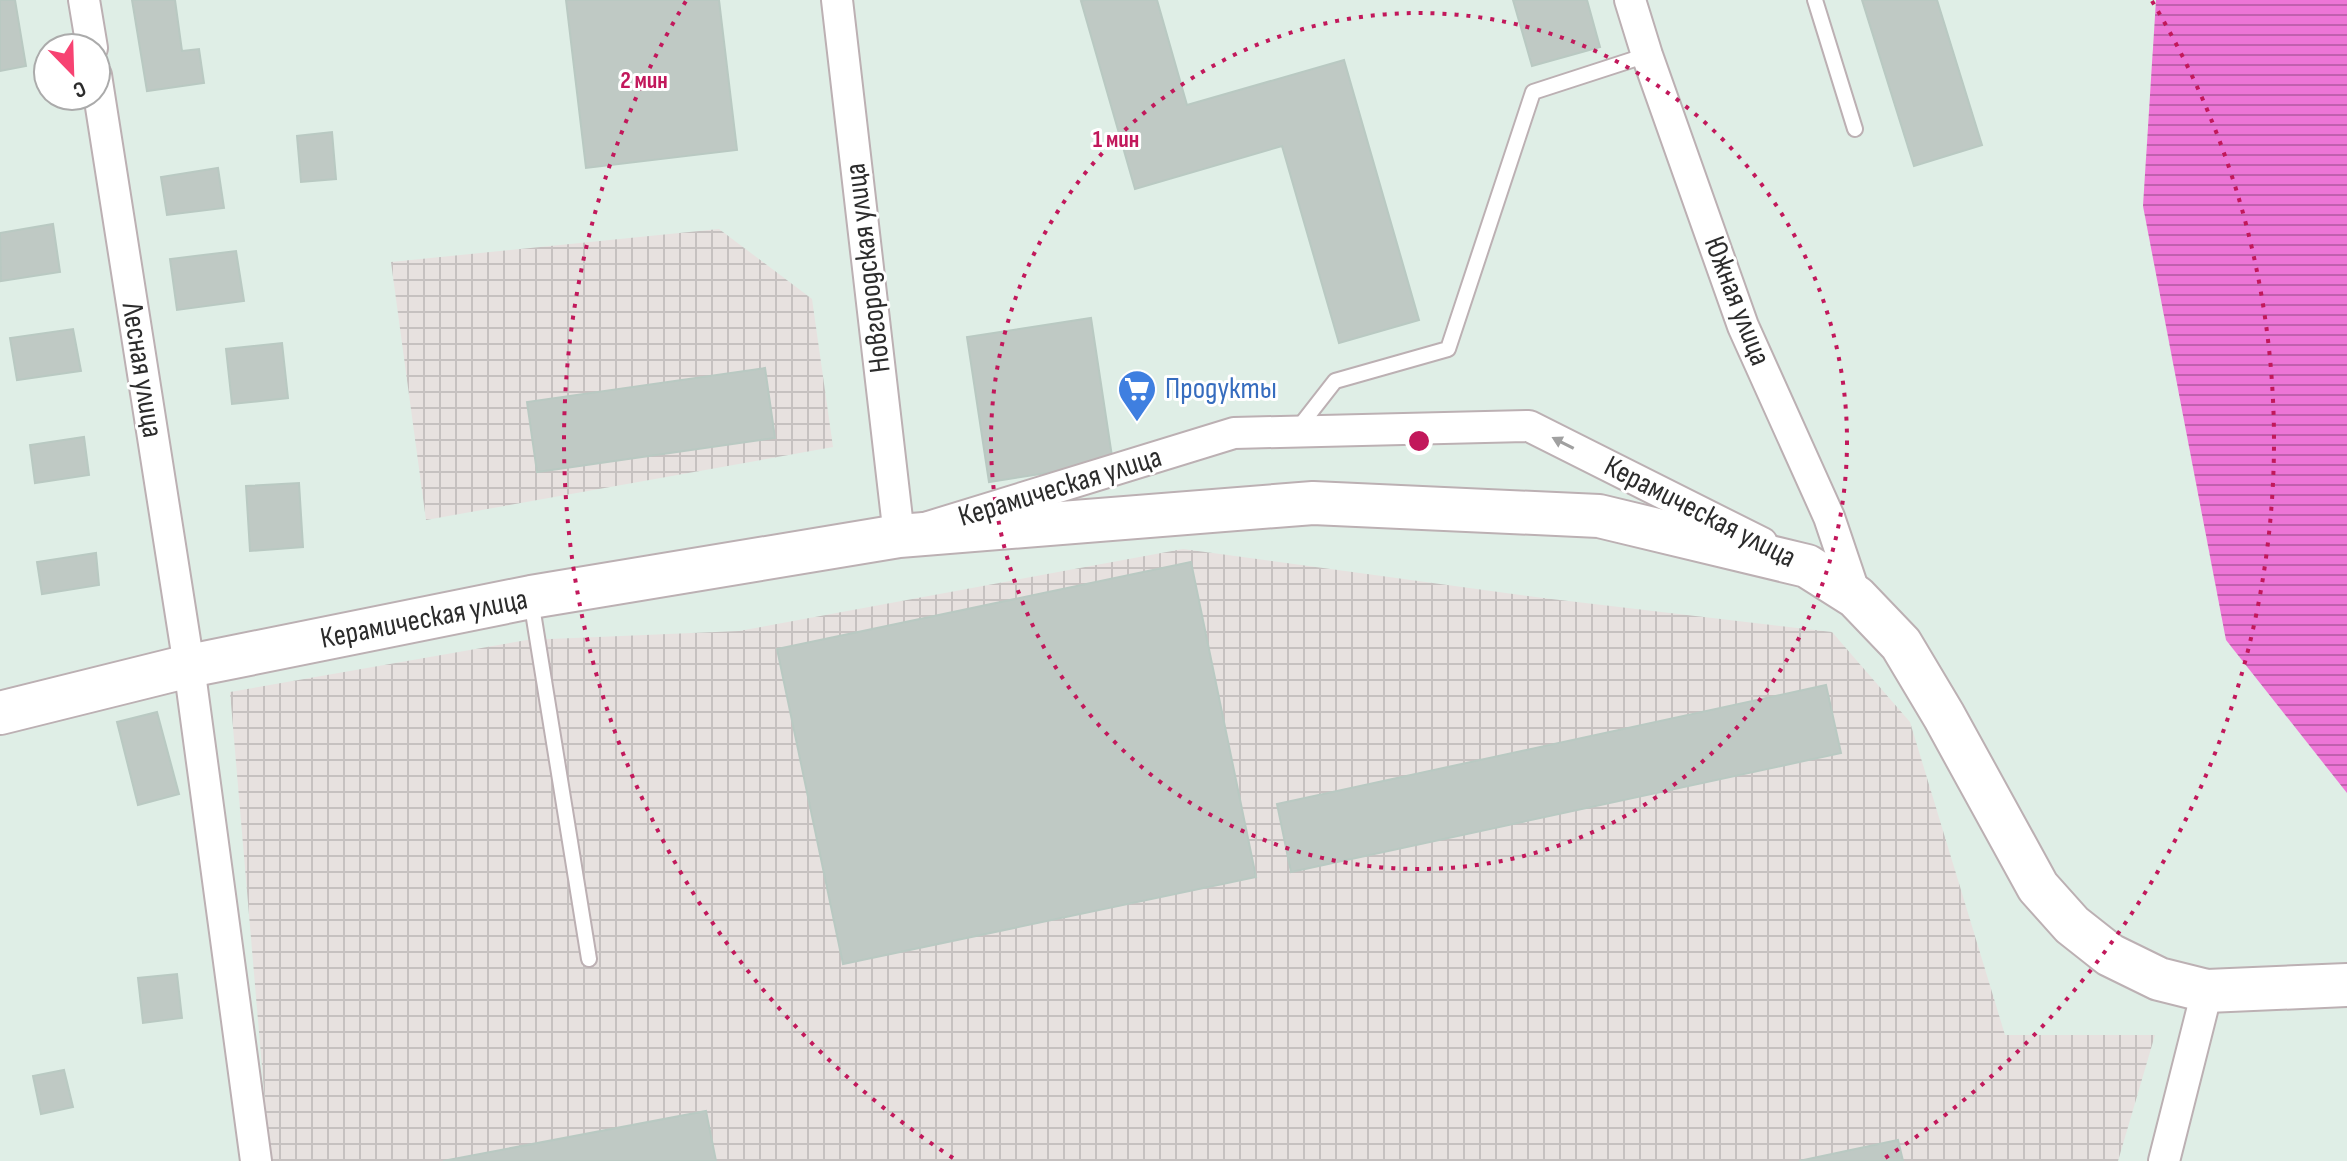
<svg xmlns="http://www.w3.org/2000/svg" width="2347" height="1161" viewBox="0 0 2347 1161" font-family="'Sofia Sans Condensed',sans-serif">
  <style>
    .industrial { fill: url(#industrial-grid) }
    .water { fill: url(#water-rules) }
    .building { fill: #bfc9c4; stroke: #b9c9c2; stroke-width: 2 }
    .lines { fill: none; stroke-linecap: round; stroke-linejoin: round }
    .lane-casing { stroke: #bcb0b3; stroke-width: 18 }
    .street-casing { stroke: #bcb0b3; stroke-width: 34 }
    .secondary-casing { stroke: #bcb0b3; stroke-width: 46 }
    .lane { stroke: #fff; stroke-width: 14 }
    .street { stroke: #fff; stroke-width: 30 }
    .secondary { stroke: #fff; stroke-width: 42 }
    .oneway { fill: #a0a0a0 }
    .ring { fill: none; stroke: #c2185b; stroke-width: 4; stroke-dasharray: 4 8 }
    .labels { text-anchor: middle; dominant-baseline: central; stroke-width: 6; stroke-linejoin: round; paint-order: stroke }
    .street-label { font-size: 30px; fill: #2c2c2c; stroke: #fff }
    .shop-label { font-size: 30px; fill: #366cbe; stroke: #fff; text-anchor: start }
    .centre { fill: #c2185b; stroke: #fff; stroke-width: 4 }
    .ring-label { font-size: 24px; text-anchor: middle; font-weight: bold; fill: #c2185b; stroke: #fff; stroke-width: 6; stroke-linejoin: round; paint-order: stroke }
  </style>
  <defs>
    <pattern id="industrial-grid" width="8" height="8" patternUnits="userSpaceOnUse" patternTransform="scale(2)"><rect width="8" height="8" fill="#e7e1df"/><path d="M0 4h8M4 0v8" fill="none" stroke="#c6c1c0"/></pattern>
    <pattern id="water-rules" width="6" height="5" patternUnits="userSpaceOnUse" patternTransform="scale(2)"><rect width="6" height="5" fill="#ed75d6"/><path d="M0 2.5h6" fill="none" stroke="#c060ae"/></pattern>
  </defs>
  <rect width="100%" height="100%" fill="#dfeee6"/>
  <g class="industrial">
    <polygon points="719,229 812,299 833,447 426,520 391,262"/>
    <polygon points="1183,549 1543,598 1832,632 1910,722 2005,1035 2155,1035 2118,1161 270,1161 230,692 527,640 739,631"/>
  </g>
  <polygon class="water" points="2156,0 2347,0 2347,793 2226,640 2143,206"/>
  <g class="building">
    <polygon points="0,0 15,0 26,66 0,71"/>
    <polygon points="132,0 175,0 182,51 199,49 204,83 147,91"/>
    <polygon points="566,0 719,0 737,150 586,168"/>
    <polygon points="1085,0 1157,0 1187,105 1344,60 1419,320 1339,343 1282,146 1135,189 1081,1"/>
    <polygon points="1513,0 1587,0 1600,47 1532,66"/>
    <polygon points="1862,0 1937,0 1982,145 1914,166"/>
    <polygon points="332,132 336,179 301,182 297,136"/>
    <polygon points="218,168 224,208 167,215 161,177"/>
    <polygon points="53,224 60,272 1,281 0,233"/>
    <polygon points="236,251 244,301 177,310 170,259"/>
    <polygon points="1091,318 1113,463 989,482 967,337"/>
    <polygon points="73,329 81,371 17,380 10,338"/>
    <polygon points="282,343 288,398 232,404 226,349"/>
    <polygon points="765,368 775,438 537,472 527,402"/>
    <polygon points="84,437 89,475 35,483 30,445"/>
    <polygon points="299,483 303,547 250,551 246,486"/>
    <polygon points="96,553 99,585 42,594 37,562"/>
    <polygon points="1191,562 1256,877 843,964 777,649"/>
    <polygon points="1826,685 1841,753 1291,872 1277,804"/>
    <polygon points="157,712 179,794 138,805 117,722"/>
    <polygon points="177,974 182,1018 143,1023 138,978"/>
    <polygon points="64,1070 73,1107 41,1114 33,1076"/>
    <polygon points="706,1111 716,1161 443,1161"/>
    <polygon points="1898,1140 1903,1161 1799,1161"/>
  </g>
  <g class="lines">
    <defs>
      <g id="lane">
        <polyline points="1815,0 1855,129"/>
        <polyline points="1296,431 1335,381 1448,349 1533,92 1647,55"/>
        <polyline points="531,600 589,959"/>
      </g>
      <g id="street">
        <polyline points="84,0 92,48"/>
        <polyline points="837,0 899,536 1234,433 1529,426 1762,543"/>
        <polyline points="1630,0 1647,55 1743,326 1829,517 1856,597"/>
        <polyline points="96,75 189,666 256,1161"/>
        <polyline points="2164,1161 2207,991"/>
      </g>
      <polyline id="secondary" points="0,713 189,666 531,597 899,536 1313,503 1599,516 1807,566 1856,597 1901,644 1944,716 2038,887 2072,925 2110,955 2159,979 2207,991 2347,985"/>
    </defs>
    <use href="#lane" class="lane-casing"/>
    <use href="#street" class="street-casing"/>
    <use href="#secondary" class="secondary-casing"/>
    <use href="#lane" class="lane"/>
    <use href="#street" class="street"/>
    <use href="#secondary" class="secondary"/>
  </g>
  <defs><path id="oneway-solid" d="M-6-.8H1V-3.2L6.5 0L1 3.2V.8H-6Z" transform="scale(2)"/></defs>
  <use class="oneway" href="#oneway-solid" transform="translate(1563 443) rotate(-153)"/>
  <g class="ring">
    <circle cx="1419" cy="441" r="428"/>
    <path d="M953 1158A855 855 0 0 1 686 1M2152 1A855 855 0 0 1 1885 1158"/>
  </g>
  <defs>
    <symbol id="supermarket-pin" viewBox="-11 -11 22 30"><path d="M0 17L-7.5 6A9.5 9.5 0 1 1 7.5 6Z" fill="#3f7fe0" stroke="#fff"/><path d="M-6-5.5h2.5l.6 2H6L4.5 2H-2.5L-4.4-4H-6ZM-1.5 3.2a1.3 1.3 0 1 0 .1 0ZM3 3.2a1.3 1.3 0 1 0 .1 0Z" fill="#fff"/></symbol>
  </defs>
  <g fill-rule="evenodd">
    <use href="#supermarket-pin" x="1115" y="367" width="44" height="60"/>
  </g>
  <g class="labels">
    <g class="street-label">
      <text transform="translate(868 268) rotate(-97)">Новгородская улица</text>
      <text transform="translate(1737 301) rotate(69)">Южная улица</text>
      <text transform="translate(142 370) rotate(81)">Лесная улица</text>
      <text transform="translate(1060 487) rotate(-17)">Керамическая улица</text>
      <text transform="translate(1700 512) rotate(27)">Керамическая улица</text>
      <text transform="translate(424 619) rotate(-11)">Керамическая улица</text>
    </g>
    <g class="shop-label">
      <text x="1165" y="389">Продукты</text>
    </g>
  </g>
  <circle cx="1419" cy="441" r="12" class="centre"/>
  <g class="ring-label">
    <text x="644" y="88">2 мин</text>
    <text x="1116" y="147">1 мин</text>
  </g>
  <g transform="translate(72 72) rotate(157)"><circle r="38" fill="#ffffff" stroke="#ababab" stroke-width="2"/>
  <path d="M0-6L14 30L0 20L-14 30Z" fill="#f74372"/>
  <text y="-12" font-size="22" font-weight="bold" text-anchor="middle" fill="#2c2c2c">С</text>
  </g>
</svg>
